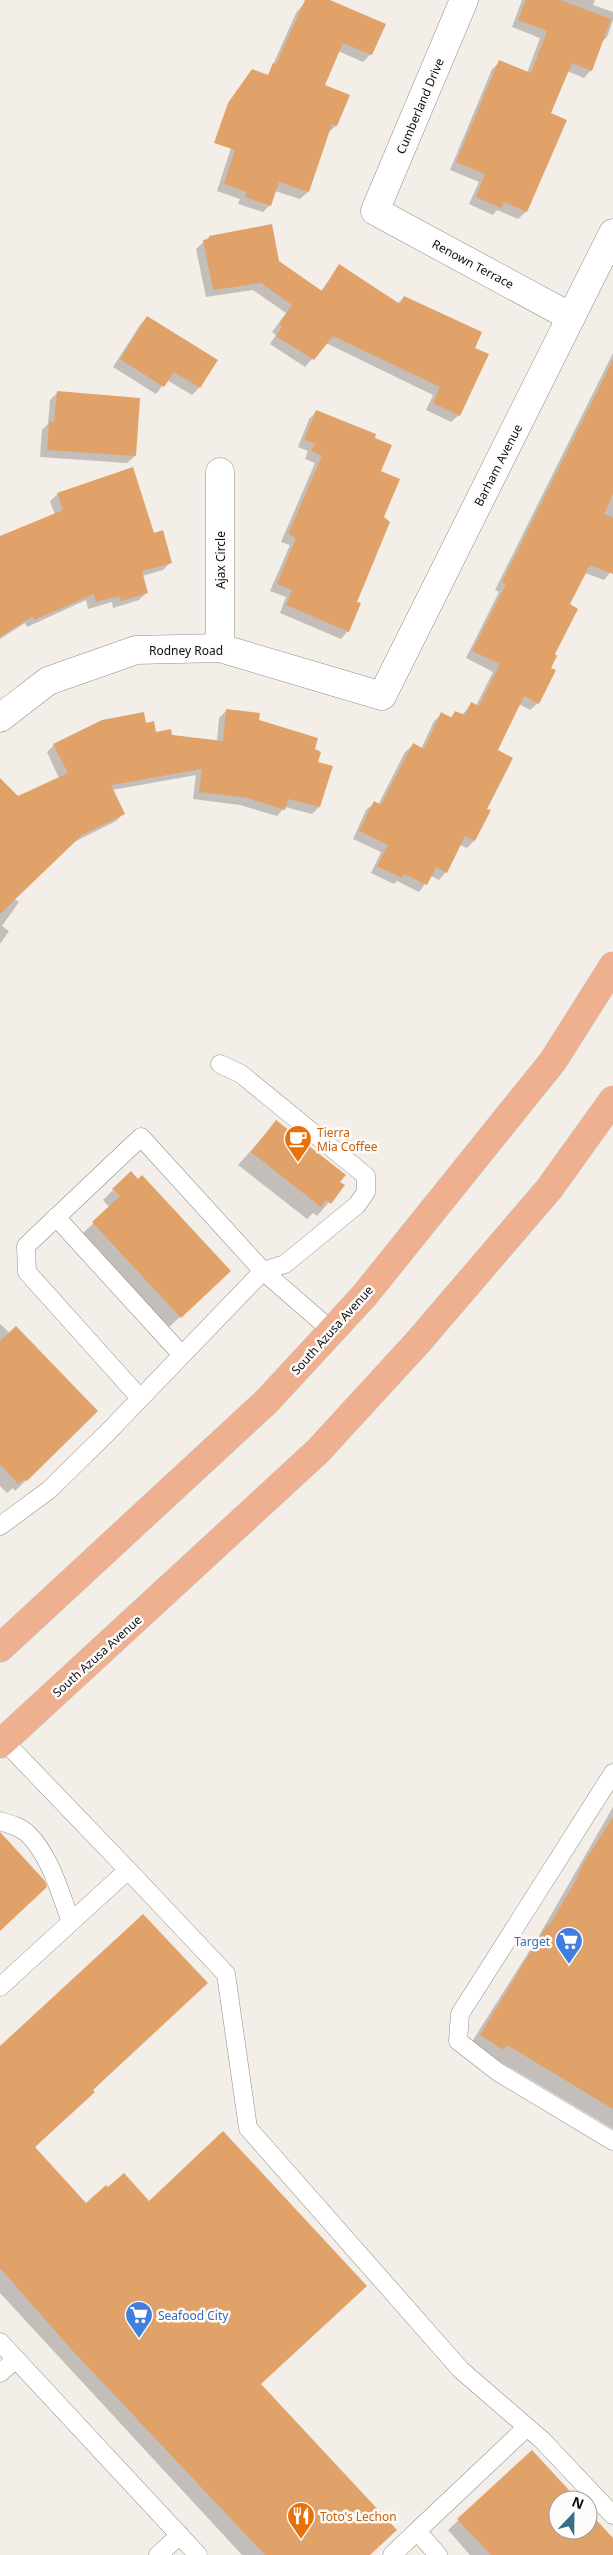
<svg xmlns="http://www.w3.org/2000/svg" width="613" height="2555" viewBox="0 0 613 2555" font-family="'Noto Sans',sans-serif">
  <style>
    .shadow { fill: #0003 }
    .building { fill: #e1a269 }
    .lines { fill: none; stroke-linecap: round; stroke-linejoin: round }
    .service-casing { stroke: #928d89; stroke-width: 19 }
    .minor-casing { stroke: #928d89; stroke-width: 29 }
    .primary-casing { stroke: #cacaca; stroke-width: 29 }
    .service { stroke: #fff; stroke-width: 18 }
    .minor { stroke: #fff; stroke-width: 28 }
    .primary { stroke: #eeb08e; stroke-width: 28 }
    .labels { text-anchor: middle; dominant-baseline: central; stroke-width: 5; stroke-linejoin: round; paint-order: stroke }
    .street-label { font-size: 12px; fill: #0f0d0c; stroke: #fefcfa }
    .food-label { font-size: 12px; fill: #c56008; stroke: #fefcfa; text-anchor: start }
    .shop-label { font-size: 12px; fill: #366cbe; stroke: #fefcfa; text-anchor: end }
  </style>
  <rect width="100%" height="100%" fill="#f4eee9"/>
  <g class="shadow">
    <polygon points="307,0 327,0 371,54 363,62 338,51 324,86 349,96 336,126 328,133 308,192 300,199 275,191 270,205 263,212 238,204 240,199 217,191 231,148 239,141 296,13"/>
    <polygon points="522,0 595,0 593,5 613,12 613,20 607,37 601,43 591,70 584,78 567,71 549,114 565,121 526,212 518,219 497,210 493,215 469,204 479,182 450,170 492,69 500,62 527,73 540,38 512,27"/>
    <polygon points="209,237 277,262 321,291 340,266 397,304 404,297 473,348 459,415 451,422 426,410 433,395 326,343 305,367 270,344 276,335 272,332 286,313 253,290 206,297 196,249"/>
    <polygon points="147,317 199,388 192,395 167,380 156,394 113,367 140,325"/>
    <polygon points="613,353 613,569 604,580 585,573 568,605 538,703 530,710 519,704 496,751 486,809 489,811 474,841 467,848 460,845 446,872 439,880 431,876 419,892 397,881 394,884 371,873 381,852 353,839 366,810 374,803 378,805 405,752 413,745 421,749 434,721 442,714 450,718 455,712 462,715 472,703 476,706 493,672 466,658 499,592 495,590"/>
    <polygon points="57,393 135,456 127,463 40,457 42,430 48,424 50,400"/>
    <polygon points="317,411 379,471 356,602 348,631 341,639 280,613 286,597 270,591 290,545 281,542 315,463 305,459 308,451 298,447 309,419"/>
    <polygon points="58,494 153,534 171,562 163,570 142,576 146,593 139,600 113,608 112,602 88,609 86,600 27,627 25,623 0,639 0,538 55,515 50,501"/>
    <polygon points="227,710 258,721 313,750 317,763 319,807 312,814 285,807 277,816 240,805 193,799 196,775 112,790 124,813 116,821 74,842 14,899 19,902 2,926 9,931 0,944 0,792 17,798 59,778 47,752 54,745 145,724 155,733 217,741 219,718"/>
    <polygon points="276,1122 343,1186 317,1216 313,1213 307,1219 238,1165"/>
    <polygon points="113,1190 218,1282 169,1327 82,1234 110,1208 103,1200"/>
    <polygon points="0,1324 97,1411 15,1491 13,1488 7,1493 0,1486"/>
    <polygon points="613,1807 613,2129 494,2058 468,2048 540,1934"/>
    <polygon points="0,2048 92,2090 34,2148 86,2205 108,2189 260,2384 369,2555 242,2555 0,2293"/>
    <polygon points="532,2452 577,2500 558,2500 558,2530 588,2530 588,2512 613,2540 613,2555 470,2555 448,2530"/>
  </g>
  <g class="building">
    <polygon points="305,0 330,0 386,24 372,55 343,43 325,85 350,95 337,126 332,124 309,192 279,182 271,206 245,197 247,192 224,184 235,150 214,143 228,103 252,69 268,75 273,63 276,64"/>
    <polygon points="526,0 560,0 611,19 592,71 572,63 551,113 567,120 527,212 504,202 501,208 476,197 485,174 456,162 499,60 531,73 547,31 518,20"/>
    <polygon points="272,224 279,261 322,291 339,264 400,304 404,296 482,332 475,348 489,354 460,416 433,403 440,387 333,336 314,360 276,336 282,327 279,324 292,305 261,283 213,290 203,240 209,239 209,236"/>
    <polygon points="147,316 218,360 200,388 174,372 164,387 120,359"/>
    <polygon points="613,360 613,494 604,514 613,518 613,574 590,565 570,604 578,609 555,654 557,656 551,668 556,670 539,704 524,696 498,750 513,758 487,809 491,810 475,841 465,836 447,873 436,867 427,885 404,874 402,878 377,866 388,845 359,831 374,801 381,805 413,743 424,749 441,712 452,718 455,711 465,715 471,702 479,706 500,664 472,651 506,584 502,582"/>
    <polygon points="57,391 140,398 136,456 47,450 49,421 54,422"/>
    <polygon points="316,410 376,434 375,438 392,445 381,471 400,479 384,517 390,522 357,602 361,603 349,632 286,605 292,590 277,584 296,538 288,534 322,456 311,451 315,444 304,440"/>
    <polygon points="133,467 154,533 163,530 172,563 142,571 148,593 121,601 119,596 96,602 94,594 34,620 33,616 0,637 0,536 63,510 57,493"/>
    <polygon points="226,709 260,713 259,720 318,738 315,749 321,752 318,762 333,766 320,807 288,799 285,810 248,798 199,792 202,769 111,785 125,814 82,835 0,914 0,778 18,796 68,773 53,744 102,720 144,712 146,723 154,721 156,732 171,729 172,735 223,741"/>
    <polygon points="276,1120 346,1175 340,1182 345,1185 331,1204 326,1200 321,1207 251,1152"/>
    <polygon points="131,1171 138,1179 142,1175 231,1271 181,1318 92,1222 120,1196 112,1189"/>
    <polygon points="16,1326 98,1411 27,1481 24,1479 18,1484 0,1464 0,1341"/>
    <polygon points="613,1817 613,2109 507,2045 504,2050 480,2035 547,1925 549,1926 576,1880 583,1864"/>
    <polygon points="0,1832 45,1881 47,1887 0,1931"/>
    <polygon points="143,1914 208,1983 93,2090 95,2092 35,2147 86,2203 106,2185 108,2187 124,2173 149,2201 223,2131 367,2286 261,2384 397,2530 370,2555 265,2555 72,2350 0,2268 0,2046"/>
    <polygon points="532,2450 578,2500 558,2500 558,2530 588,2530 588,2511 613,2538 613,2555 491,2555 457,2519"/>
  </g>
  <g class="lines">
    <defs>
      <g id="service">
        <polyline points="56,1217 182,1355"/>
        <polyline points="140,1398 27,1272 26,1246 141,1137 263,1271 285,1264 357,1205 366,1192 366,1176 241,1074 220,1064"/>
        <polyline points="0,1526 49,1490 109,1431 263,1271 332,1331"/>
        <polyline points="613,1773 460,2014 458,2041 498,2072 613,2141"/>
        <path d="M0,1821C10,1824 21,1827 28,1834C51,1857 60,1893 71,1922"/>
        <polyline points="128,1870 226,1974 248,2128 461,2370 542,2440 613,2515"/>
        <polyline points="0,1987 128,1870 4,1741"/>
        <polyline points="0,2342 198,2555"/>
        <polyline points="0,2373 16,2359"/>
        <polyline points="417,2531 527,2427"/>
        <polyline points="158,2555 180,2535"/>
        <polyline points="392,2555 417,2531 438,2555"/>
      </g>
      <g id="minor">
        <polyline points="464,0 375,211 571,317"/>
        <polyline points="220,472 220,648"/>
        <polyline points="0,718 48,681 136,650 220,648 382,696 613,233"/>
      </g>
      <g id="primary">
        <polyline points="0,1648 267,1401 364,1296 553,1061 613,966"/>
        <polyline points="0,1744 318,1451 418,1342 549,1189 613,1100"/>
      </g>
    </defs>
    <use href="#service" class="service-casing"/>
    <use href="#minor" class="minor-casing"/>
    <use href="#primary" class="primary-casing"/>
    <use href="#service" class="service"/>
    <use href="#minor" class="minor"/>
    <use href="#primary" class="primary"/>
  </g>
  <defs>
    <symbol id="cafe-pin" viewBox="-11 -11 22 30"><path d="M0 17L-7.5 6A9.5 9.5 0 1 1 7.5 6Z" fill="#e8710a" stroke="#fefcfa"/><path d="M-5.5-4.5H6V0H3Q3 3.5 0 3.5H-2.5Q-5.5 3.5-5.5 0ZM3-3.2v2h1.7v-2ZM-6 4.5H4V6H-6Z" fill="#fff"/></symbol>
    <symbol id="supermarket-pin" viewBox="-11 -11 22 30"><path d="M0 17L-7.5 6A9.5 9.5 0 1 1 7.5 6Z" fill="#3f7fe0" stroke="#fefcfa"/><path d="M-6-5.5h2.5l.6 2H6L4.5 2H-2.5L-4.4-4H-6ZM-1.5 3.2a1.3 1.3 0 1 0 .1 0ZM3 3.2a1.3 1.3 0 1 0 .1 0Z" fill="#fff"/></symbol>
    <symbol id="restaurant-pin" viewBox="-11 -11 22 30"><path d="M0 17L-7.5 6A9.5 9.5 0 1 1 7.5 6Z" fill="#e8710a" stroke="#fefcfa"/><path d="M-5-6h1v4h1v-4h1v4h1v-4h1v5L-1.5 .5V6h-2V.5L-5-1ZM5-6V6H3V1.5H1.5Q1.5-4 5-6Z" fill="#fff"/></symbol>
  </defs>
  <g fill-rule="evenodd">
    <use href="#cafe-pin" x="282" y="1123" width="32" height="43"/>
    <use href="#supermarket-pin" x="553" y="1925" width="32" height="43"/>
    <use href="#supermarket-pin" x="123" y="2299" width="32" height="43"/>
    <use href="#restaurant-pin" x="285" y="2500" width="32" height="43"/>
  </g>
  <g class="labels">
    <g class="street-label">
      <text transform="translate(420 106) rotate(-67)">Cumberland Drive</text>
      <text transform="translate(473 264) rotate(28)">Renown Terrace</text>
      <text transform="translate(498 465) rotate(-63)">Barham Avenue</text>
      <text transform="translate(220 560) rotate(-90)">Ajax Circle</text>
      <text x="186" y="650">Rodney Road</text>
      <text transform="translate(332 1330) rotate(-48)">South Azusa Avenue</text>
      <text transform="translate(97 1656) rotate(-42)">South Azusa Avenue</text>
    </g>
    <g class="food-label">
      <text x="317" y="1132">Tierra<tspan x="317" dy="14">Mia Coffee</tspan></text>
      <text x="320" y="2516">Toto's Lechon</text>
    </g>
    <g class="shop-label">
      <text x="550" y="1941">Target</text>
      <text x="158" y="2315" text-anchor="start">Seafood City</text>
    </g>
  </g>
  <g transform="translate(573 2515) rotate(22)"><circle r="24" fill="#fefcfa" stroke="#9e9c9b"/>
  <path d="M0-4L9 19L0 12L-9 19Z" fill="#336f87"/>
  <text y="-8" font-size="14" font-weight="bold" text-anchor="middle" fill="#0f0d0c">N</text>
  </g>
</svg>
